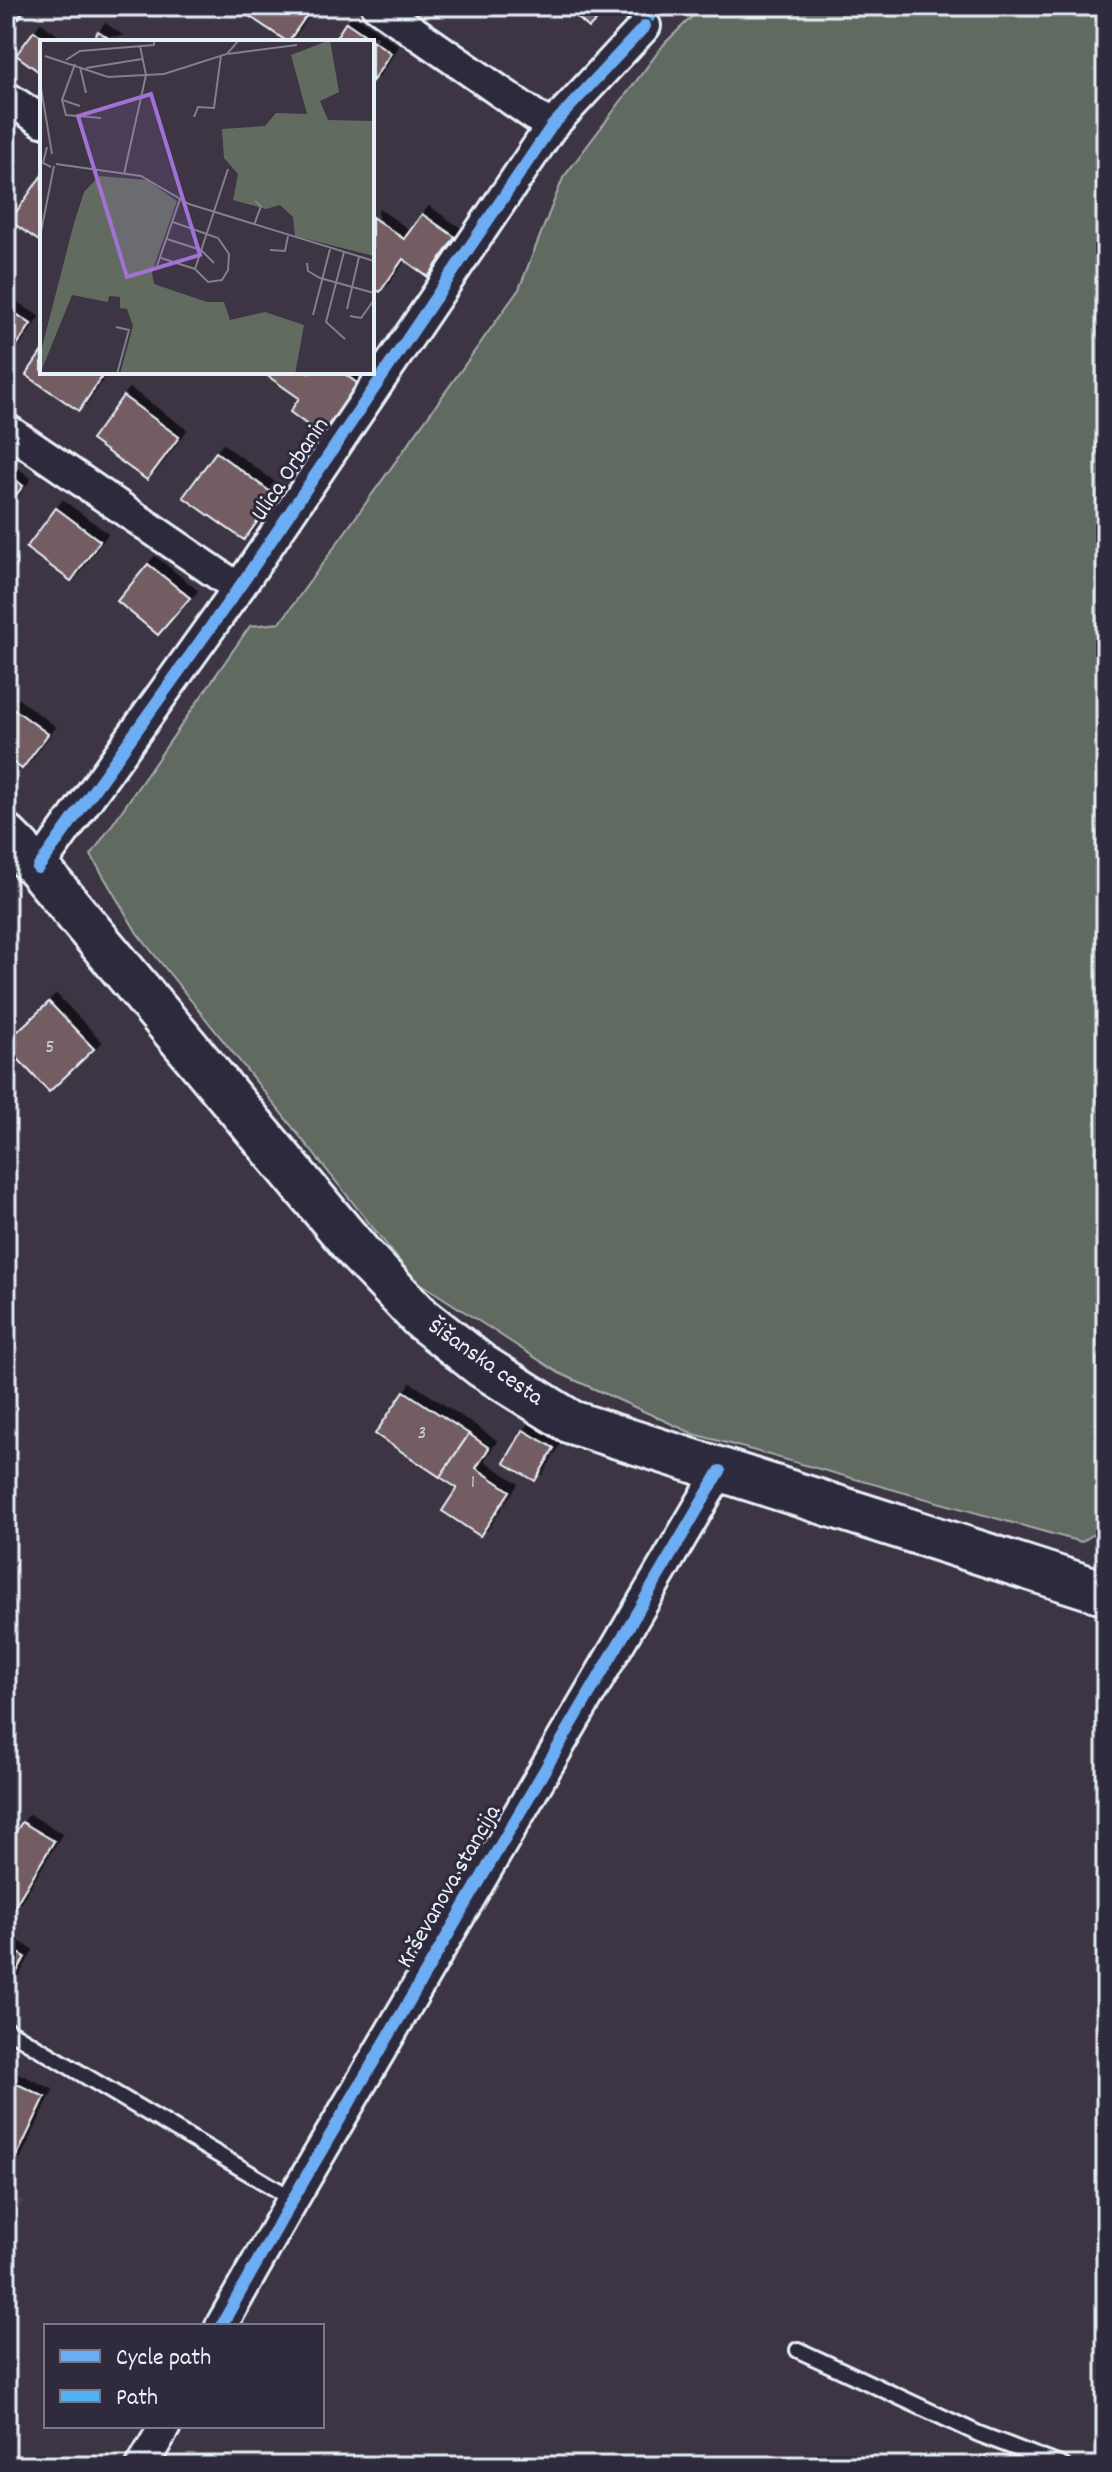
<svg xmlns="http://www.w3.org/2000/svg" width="1112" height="2472" viewBox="0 0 1112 2472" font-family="Dekko,sans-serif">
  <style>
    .built { fill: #4d404d }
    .green { fill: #616b60; stroke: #a4aeac; stroke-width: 2 }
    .building { fill: #735c62; stroke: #e8f1f8; stroke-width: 2; filter: url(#shadow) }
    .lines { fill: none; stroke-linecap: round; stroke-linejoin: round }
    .lane-casing { stroke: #e8f1f8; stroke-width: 20 }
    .street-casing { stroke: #e8f1f8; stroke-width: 36 }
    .secondary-casing { stroke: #e8f1f8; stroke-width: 48 }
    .lane { stroke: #2f2a3d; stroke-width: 14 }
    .street { stroke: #2f2a3d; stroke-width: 30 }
    .secondary { stroke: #2f2a3d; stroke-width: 42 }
    .quiet { stroke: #4fb1f8; stroke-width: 10; stroke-dasharray: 20 10; stroke-linecap: butt }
    .cycleway-casing { stroke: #2f2a3d; stroke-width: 17 }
    .cycleway { stroke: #6dadf4; stroke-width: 12 }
    .labels { text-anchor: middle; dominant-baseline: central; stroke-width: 6; stroke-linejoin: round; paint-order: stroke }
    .number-label { font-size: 20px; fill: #cbccd2 }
    .street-label { font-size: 24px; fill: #e8f1f8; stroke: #2f2a3d }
    .inset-road { fill: none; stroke: #81808c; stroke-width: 2 }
    .view { fill: #a171d3; fill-opacity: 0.15; stroke: #a171d3; stroke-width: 4 }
    .inset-edge { fill: none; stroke: #e8f1f8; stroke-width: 4 }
  </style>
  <defs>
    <filter id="shadow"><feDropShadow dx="7" dy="-7" stdDeviation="0" flood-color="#0009"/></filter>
  </defs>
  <rect width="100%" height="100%" fill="#3d3444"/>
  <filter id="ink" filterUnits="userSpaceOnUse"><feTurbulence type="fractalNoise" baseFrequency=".0125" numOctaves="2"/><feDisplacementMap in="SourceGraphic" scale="16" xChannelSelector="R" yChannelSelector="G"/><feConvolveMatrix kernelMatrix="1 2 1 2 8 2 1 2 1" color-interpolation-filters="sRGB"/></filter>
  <g filter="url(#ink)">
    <polygon class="built" points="6,2192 24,2201 6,2223"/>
    <polygon class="green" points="703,6 1106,6 1106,1527 1081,1542 694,1434 559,1373 414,1279 137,933 91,855 250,626 280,623 519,289 563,178 665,43"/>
    <g class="building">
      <polygon points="234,6 313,6 288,42"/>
      <polygon points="565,6 610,6 589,28"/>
      <polygon points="346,22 391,53 372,82 372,42 333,42"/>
      <polygon points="34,31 49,42 42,42 42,74 16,55"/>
      <polygon points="98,31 114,42 91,42"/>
      <polygon points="42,175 42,243 10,221"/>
      <polygon points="422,214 455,237 428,277 403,259 380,292 372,287 372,217 404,239"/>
      <polygon points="6,307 31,324 13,351 6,347"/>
      <polygon points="42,351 42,372 105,372 79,411 26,375"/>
      <polygon points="262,372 342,372 358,384 321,435 290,412 299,398"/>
      <polygon points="123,396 179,437 147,480 91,440"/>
      <polygon points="216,452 276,496 244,540 183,497"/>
      <polygon points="6,472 23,486 6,508"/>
      <polygon points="56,508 100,541 71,581 26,548"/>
      <polygon points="148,564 190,598 158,635 117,601"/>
      <polygon points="11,707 48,734 22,769 6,757 6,714"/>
      <polygon points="49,1002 94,1049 49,1092 6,1046 6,1042"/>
      <polygon points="404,1391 469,1434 440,1477 375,1434"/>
      <polygon points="523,1430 554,1448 535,1481 504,1463"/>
      <polygon points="469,1434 489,1448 476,1468 510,1491 480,1536 442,1511 457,1488 440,1477"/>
      <polygon points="22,1822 54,1841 13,1909 6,1905 6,1847"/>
      <polygon points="6,1946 25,1957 6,1992"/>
      <polygon points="6,2079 45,2097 13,2164 6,2161"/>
    </g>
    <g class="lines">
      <defs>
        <g id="lane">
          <polyline points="6,2029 293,2199"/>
          <polyline points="798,2350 979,2434 1063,2466"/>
        </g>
        <g id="street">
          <polyline points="377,6 551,127"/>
          <polyline points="6,7 7,6"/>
          <polyline points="6,97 42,121"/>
          <polyline points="6,429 238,588"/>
          <polyline points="38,868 245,579 551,127 645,26"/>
          <polyline points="221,2326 293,2199 720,1471"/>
          <polyline points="142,2466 165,2426"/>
        </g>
        <polyline id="secondary" points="6,836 38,868 361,1255 421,1318 482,1366 571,1422 1106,1593"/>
      </defs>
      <use href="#lane" class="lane-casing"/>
      <use href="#street" class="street-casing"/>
      <use href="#secondary" class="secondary-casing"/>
      <use href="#lane" class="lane"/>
      <use href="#street" class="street"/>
      <use href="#secondary" class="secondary"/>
      <polyline class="quiet" points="645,26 656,6"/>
      <defs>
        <g id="cycleway">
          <polyline points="38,868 245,579 551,127 645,26"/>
          <polyline points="221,2326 293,2199 720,1471"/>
        </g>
      </defs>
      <use href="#cycleway" class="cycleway-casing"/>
      <use href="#cycleway" class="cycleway"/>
    </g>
  </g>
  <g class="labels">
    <g class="number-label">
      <text x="50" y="1048">5</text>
      <text x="422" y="1434">3</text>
      <text x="473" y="1483">1</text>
    </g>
    <g class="street-label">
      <text transform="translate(291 470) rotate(-56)">Ulica Orbanin</text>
      <text transform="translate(485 1363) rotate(35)">Šišanska cesta</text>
      <text transform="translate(450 1887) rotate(-60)">Krševanova stancija</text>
    </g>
  </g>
  <g transform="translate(40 40)">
    <rect width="334" height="334" fill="#3d3444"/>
    <path d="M290,0L299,52L280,61L288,80L334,81V216L255,196L253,177L240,165L226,169L193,160L198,134L184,118L182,89L225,86L236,73L267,74L251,15ZM59,136L107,140L137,161L112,232L114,244L167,262H184L190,280L225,272L264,285L255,334H80L93,286L87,269L80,268V257L69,256L68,262L32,255L0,334V315L34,183L44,152Z" fill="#616b60"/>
    <path class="inset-road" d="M188,14L257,5M5,16L68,37L124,34L187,14L199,0M26,20L40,11L114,5V0M35,24L22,60L40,66M40,27L46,53M46,28L102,19M0,42L12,114M22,60L26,75L61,78M154,77L158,67L174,68L181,15M7,107L3,123L11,127M16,124L101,136L149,164L334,221M84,134L106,35L100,6M214,185L221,166L215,161M0,197L14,126M127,199L161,210L174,223M230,210L245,211L248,196M304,212L286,282L305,299M121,218L155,229L168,242L182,240L188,230L189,214L178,198L133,182M267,223L268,231L280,238L334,253M117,226L140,159M155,229L188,129M307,269L319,217M273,275L290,209M310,276L321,278L334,260M76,287L89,290L77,334"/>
    <path class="view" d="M111,54L160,215L87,237L38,76Z"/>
    <rect width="334" height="334" class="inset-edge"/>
  </g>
  <rect width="1112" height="2472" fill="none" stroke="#2f2a3d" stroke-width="32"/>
  <rect x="16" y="16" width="1080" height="2440" fill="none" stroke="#e8f1f8" stroke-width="3" filter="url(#ink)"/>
  <rect x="44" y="2324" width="280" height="104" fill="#2f2a3d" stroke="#797a88" stroke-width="2"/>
  <rect x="60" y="2350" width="40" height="12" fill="#6dadf4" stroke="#797a88" stroke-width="2"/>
  <text x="116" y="2364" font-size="24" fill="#e8f1f8">Cycle path</text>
  <rect x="60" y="2390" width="40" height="12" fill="#4fb1f8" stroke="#797a88" stroke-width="2"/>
  <text x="116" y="2404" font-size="24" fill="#e8f1f8">Path</text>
</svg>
